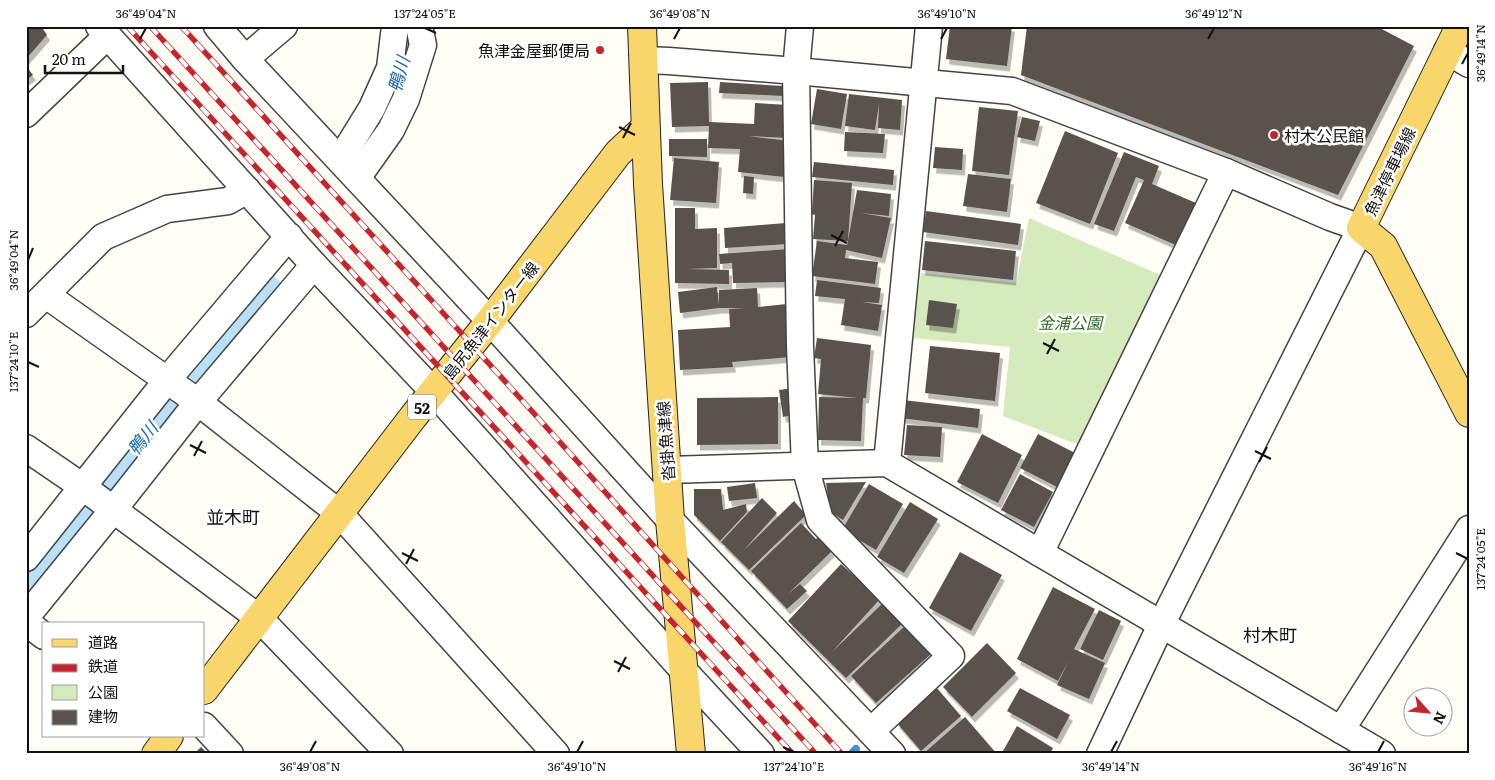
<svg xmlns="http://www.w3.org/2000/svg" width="1495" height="780" viewBox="0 0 1495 780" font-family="Literata,'Noto Sans JP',serif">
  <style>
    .green { fill: #d5ebbd }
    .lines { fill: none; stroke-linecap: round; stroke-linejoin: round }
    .stream { stroke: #3f96cf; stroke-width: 8 }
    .river { stroke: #b9e0f7; stroke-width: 46 }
    .building { fill: #5a524d; filter: url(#shadow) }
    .minor-casing { stroke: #444; stroke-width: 29 }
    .major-casing { stroke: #222; stroke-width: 30 }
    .minor { stroke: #fff; stroke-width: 26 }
    .major { stroke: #f9d66b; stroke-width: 28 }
    .rail-casing { stroke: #c4262e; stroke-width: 5.5 }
    .rail { stroke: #fff; stroke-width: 4; stroke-dasharray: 11; stroke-linecap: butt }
    .ticks { fill: none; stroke: #111; stroke-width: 2 }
    .poi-dot { fill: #c4262e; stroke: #fff; stroke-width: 2 }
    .labels { text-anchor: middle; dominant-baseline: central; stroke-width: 5; stroke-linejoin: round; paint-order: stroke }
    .shield { fill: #fff; stroke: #585858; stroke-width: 1 }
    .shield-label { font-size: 15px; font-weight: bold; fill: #111 }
    .poi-label { font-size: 16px; fill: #111; stroke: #fff; text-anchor: end }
    .street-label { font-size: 16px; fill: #111; stroke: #fff }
    .park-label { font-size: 16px; font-style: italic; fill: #2f6b1f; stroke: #fff }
    .water-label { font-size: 18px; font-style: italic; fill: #1768a6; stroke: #fff }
    .neighbourhood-label { font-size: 18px; fill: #111; stroke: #fff }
    .neatline { fill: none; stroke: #111; stroke-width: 2 }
    .ticks-label { font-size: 12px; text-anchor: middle; fill: #111 }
  </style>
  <defs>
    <filter id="shadow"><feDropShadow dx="3" dy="5.5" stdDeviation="0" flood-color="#0004"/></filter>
  </defs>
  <rect width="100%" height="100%" fill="#fffdf5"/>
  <polygon class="green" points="1029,218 1165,277 1082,446 1003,416 1010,347 912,338 921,273 1016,283"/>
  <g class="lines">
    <polyline class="stream" points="851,754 856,749"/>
    <g class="river">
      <path d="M382,120C396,91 408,59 405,26"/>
      <polyline points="26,584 151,426 262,296"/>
    </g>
  </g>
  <g class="building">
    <polygon points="26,26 41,26 47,35 26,59"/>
    <polygon points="950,26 1012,26 1007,66 946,59"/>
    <polygon points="1027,26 1376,26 1414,46 1338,195 1021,75"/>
    <polygon points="26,66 33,75 26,80"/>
    <polygon points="708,82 709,122 754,124 755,103 789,105 787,138 748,136 790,141 785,177 738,172 740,149 708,148 709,126 672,127 670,83"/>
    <polygon points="720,82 783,86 783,96 719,93"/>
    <polygon points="817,89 847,94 841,129 811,124"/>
    <polygon points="849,94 902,100 900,130 878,128 879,104 875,130 845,126"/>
    <polygon points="979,107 1018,111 1009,175 972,171"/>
    <polygon points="1022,117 1040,121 1035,141 1017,137"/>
    <polygon points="1065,131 1118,153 1090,224 1036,203"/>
    <polygon points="845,132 885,134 883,153 844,151"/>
    <polygon points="669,139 707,139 707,157 669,156"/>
    <polygon points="935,147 963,149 962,170 933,168"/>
    <polygon points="1124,152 1159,166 1152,184 1196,203 1178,246 1125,223 1144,180 1136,177 1114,231 1094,224"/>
    <polygon points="674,158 719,162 716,203 670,200"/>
    <polygon points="814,162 894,170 893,185 812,177"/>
    <polygon points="968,174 1011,179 1007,212 963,206"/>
    <polygon points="744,176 754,177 753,194 743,193"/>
    <polygon points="814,180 852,183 848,241 857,190 891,194 889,216 861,213 891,218 882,258 846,250 845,258 878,262 875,284 812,276 817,241 847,245 848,241 813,239 815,215 812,214"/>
    <polygon points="675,208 695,208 695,229 717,228 717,268 687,269 729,270 729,284 675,283"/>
    <polygon points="926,211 1021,224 1018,245 923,232"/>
    <polygon points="786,223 788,244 725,248 724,228"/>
    <polygon points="925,241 1016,251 1013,280 922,270"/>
    <polygon points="788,249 790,282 733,283 732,263 720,264 719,254"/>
    <polygon points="817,280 881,288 879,303 862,302 882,305 878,331 841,325 845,299 815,296"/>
    <polygon points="717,287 719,305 719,290 757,288 758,307 787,304 791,357 732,362 733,367 680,370 678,330 730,327 729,309 744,308 719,308 680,313 678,292"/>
    <polygon points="929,300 957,304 953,328 926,325"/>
    <polygon points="817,338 871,345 866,398 863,398 861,441 818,440 819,397 858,398 818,394 821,359 814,358"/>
    <polygon points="930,346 1000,353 995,401 925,393"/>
    <polygon points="793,388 796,414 783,417 779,390"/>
    <polygon points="778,397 778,444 697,445 697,398"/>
    <polygon points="903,400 980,409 978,428 901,418"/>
    <polygon points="907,425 942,427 940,457 904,455"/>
    <polygon points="982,434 1022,455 998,503 957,482"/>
    <polygon points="1038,434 1075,453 1057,487 1020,468"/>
    <polygon points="1020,474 1053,492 1034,527 1001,510"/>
    <polygon points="866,482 843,520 830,512 826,483"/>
    <polygon points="755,483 757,498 729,501 727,487"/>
    <polygon points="869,484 903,504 876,550 842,530"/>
    <polygon points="694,489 721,489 723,510 746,504 747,512 720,541 694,515"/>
    <polygon points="762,498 777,513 744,550 794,501 806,515 749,570 721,542"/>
    <polygon points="910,502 938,519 904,573 877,557"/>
    <polygon points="801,523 816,539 818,537 832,551 788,594 800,584 807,591 787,609 751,571"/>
    <polygon points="960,552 1002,575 971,631 929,608"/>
    <polygon points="841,564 880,599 832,652 884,602 903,623 846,678 788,621"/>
    <polygon points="1053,587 1095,609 1074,649 1105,663 1089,699 1057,685 1069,660 1058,681 1017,659"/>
    <polygon points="1099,610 1121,621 1103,660 1080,649"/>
    <polygon points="906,625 932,653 876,703 851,676"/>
    <polygon points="987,643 1016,673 972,717 943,687"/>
    <polygon points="936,687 961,716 921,751 896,722"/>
    <polygon points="1020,688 1070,715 1057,739 1007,711"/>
    <polygon points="965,717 997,754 923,754"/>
    <polygon points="1017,726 1053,748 1050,754 1008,754 1003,751"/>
    <polygon points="201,747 208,754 194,754"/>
  </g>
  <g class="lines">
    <defs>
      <g id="minor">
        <polyline points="99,26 314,265 434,392 683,670 761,754"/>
        <polyline points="217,26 245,59 490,321 670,520 892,754"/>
        <polyline points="800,26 796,71 800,346 805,466 820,520 951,656 871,731"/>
        <polyline points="1447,51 1469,64"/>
        <polyline points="245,59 284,26"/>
        <polyline points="644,60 669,61 796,71 1012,91 1226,172 1330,217 1361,228 1161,625 1100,754"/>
        <polyline points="26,114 107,36"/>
        <polyline points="340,160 372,108 390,68 395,26"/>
        <polyline points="357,178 391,130 406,99 423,45 419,26"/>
        <polyline points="46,295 198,402 339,513 556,754"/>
        <polyline points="26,314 103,237 167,209 228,201 247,190"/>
        <polyline points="26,448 83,487 259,618 390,754"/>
        <polyline points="887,463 929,26"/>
        <polyline points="668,470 887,463 1382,754"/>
        <polyline points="1040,553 1226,172"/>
        <polyline points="26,558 168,379 289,236"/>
        <polyline points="26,617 113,510 198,402 314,265"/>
        <polyline points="26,622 44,636"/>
        <polyline points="204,726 230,754"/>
        <polyline points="1341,730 1469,529"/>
      </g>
      <g id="major">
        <polyline points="642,26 648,184 670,520 691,754"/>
        <polyline points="1460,26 1361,228 1383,246 1469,413"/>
        <polyline points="204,690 413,417 490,321 618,153 645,128"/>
        <polyline points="156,754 169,736"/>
      </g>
    </defs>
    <use href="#minor" class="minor-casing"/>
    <use href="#major" class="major-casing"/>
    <use href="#minor" class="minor"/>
    <use href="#major" class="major"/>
    <defs>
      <g id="rail">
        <polyline points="127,26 793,754"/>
        <polyline points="150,26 816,754"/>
        <polyline points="181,26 444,314 842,754"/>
      </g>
    </defs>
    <use href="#rail" class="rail-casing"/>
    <use href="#rail" class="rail"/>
  </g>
  <path class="ticks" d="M425,28L436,33M140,39L146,28M674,39L680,28M941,39L947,28M1208,39L1214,28M1462,64L1468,53M619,127L635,135M623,138L631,123M831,235L847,243M835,246L843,231M28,260L33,248M1043,343L1059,351M1047,354L1055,339M28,362L39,367M190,445L206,453M1255,451L1271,459M194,456L202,441M1259,462L1267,447M402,553L418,561M1456,553L1468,559M406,564L414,549M614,661L630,669M618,672L626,657M783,747L794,752M310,752L316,741M577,752L583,741M1111,752L1117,741M1378,752L1384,741"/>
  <g class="poi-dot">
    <circle cx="600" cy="50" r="5"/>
    <circle cx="1274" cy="135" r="5"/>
  </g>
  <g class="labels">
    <rect class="shield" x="408" y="394.5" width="28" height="25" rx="4"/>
    <g class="shield-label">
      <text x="422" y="407">52</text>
    </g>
    <g class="poi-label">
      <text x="590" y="50">魚津金屋郵便局</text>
      <text x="1284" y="135" text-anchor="start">村木公民館</text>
    </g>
    <g class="street-label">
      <text transform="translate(1389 171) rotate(-64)">魚津停車場線</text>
      <text transform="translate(490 320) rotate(-52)">島尻魚津インター線</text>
      <text transform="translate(665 441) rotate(-94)">沓掛魚津線</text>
    </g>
    <g class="park-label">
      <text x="1070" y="322">金浦公園</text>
    </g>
    <g class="water-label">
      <text transform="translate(398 74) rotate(-75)">鴨川</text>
      <text transform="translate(142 438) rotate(-51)">鴨川</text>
    </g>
    <g class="neighbourhood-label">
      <text x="233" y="516">並木町</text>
      <text x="1270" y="634">村木町</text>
    </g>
  </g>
  <rect width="1495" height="780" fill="none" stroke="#ffffff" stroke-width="55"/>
  <rect x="42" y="622" width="162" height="115" fill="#ffffff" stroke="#a0a0a0"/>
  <rect x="52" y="639" width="25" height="8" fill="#f9d66b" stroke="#a0a0a0"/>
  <text x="88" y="648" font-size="15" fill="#111111">道路</text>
  <rect x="52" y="664" width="25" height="8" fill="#c4262e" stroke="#a0a0a0"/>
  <text x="88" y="672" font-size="15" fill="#111111">鉄道</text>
  <rect x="52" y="685" width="25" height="15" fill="#d5ebbd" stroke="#a0a0a0"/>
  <text x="88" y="698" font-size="15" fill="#111111">公園</text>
  <rect x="52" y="710" width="25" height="15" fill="#5a524d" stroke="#a0a0a0"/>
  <text x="88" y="722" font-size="15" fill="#111111">建物</text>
  <g transform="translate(1428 712) rotate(117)"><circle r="24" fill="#ffffff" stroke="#a0a0a0"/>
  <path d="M0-4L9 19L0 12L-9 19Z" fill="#c4262e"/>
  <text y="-8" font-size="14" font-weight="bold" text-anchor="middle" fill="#111111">N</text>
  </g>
  <path d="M45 65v8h78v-8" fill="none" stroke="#111111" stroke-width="2.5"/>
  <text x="52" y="65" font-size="15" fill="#111111" stroke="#ffffff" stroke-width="4" paint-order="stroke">20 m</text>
  <rect x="28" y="28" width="1440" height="724" class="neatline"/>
  <g class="ticks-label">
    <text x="146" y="18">36°49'04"N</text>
    <text x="425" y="18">137°24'05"E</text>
    <text x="680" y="18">36°49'08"N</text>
    <text x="947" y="18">36°49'10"N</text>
    <text x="1214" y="18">36°49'12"N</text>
    <text transform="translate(1481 53) rotate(-90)" y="4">36°49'14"N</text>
    <text transform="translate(14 260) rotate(-90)" y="4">36°49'04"N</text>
    <text transform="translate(14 362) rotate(-90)" y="4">137°24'10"E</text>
    <text transform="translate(1481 559) rotate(-90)" y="4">137°24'05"E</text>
    <text x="310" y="771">36°49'08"N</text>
    <text x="577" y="771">36°49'10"N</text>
    <text x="794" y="771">137°24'10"E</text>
    <text x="1111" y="771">36°49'14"N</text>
    <text x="1378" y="771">36°49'16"N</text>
  </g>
</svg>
